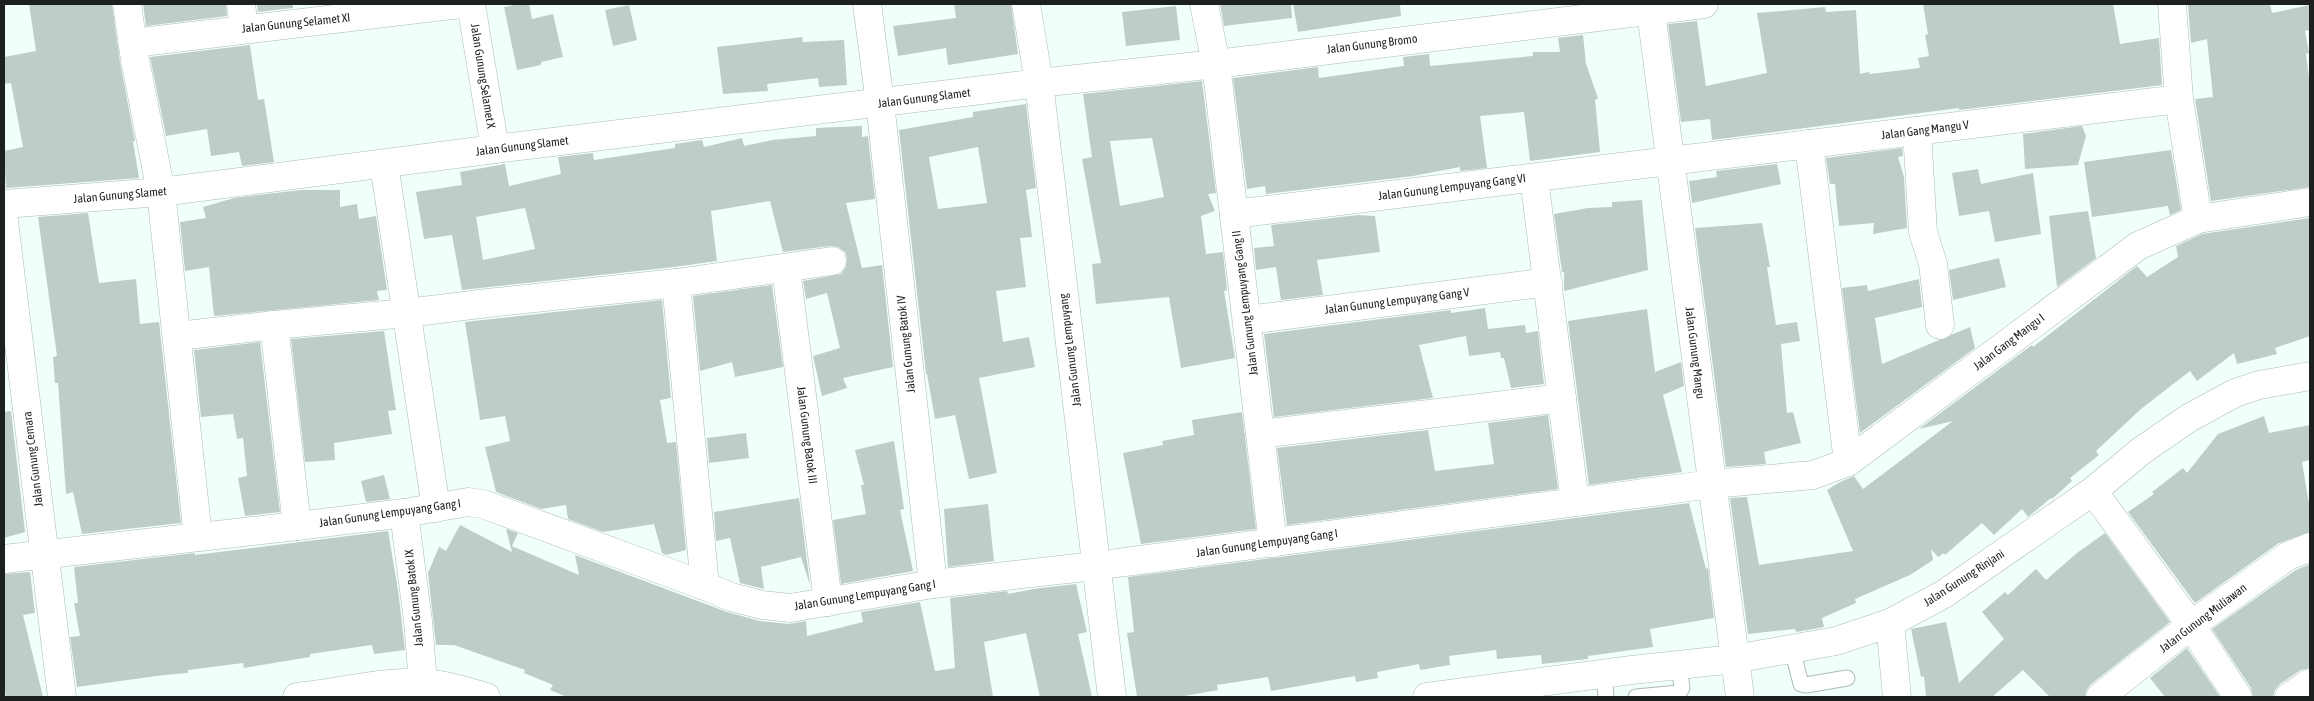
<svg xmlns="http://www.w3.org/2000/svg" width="2314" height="701" viewBox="0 0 2314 701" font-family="'Asap Condensed',sans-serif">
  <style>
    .building { fill: #bfcdc8; fill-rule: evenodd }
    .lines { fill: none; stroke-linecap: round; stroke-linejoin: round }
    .lane-casing { stroke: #acbab5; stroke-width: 17 }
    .street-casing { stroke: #acbab5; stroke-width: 29 }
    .secondary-casing { stroke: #acbab5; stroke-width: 29 }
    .lane { stroke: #fff; stroke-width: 15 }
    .street { stroke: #fff; stroke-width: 28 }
    .secondary { stroke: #fff; stroke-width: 28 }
    .labels { text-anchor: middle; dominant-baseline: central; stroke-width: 4; stroke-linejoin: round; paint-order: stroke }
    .street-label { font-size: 12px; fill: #1c2120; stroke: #fff }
  </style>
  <rect width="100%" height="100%" fill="#f0fff9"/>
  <g class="building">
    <polygon points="29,4 112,4 120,62 135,141 133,141 139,178 6,188 4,151 23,147 11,83 4,84 4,57 36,51"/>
    <polygon points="143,4 226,4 227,16 146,26"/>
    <polygon points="257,4 293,4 293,8 258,12"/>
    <polygon points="520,4 529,4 532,19 553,14 563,57 541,62 541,65 517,70 504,7"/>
    <polygon points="954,4 1011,4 1018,54 948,65 946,48 898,56 893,26 956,18"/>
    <polygon points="1220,4 1291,4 1292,18 1224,26"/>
    <polygon points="1293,4 1400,4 1401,16 1298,32"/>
    <polygon points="1923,4 2113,4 2120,44 2159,38 2162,85 1959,110 1959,108 1712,140 1710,119 1681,122 1668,24 1697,21 1706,86 1767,73 1757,13 1825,7 1826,12 1856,10 1860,74 1869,72 1870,74 1920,68 1918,58 1929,56 1925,35 1928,34"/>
    <polygon points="2188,4 2270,4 2272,13 2310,5 2310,30 2305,31 2309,53 2306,54 2310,87 2310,187 2211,201 2195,99 2213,97 2207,39 2191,43"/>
    <polygon points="629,5 637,40 613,46 605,10"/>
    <polygon points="1176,6 1180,40 1126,46 1122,12"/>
    <polygon points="1583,35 1586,64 1598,98 1595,100 1600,152 1530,161 1524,112 1480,116 1487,168 1460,171 1460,167 1413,176 1266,194 1265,186 1247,189 1233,78 1318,67 1319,78 1404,66 1403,57 1429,54 1430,66 1533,56 1533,52 1560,52 1558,38"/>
    <polygon points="802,37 803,42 844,40 847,85 819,87 818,78 767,84 768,91 723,94 717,47"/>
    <polygon points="250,45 258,100 264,99 274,162 242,166 239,152 211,156 207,129 166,136 150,57"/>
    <path d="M1202,81L1216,193L1208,194L1215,211L1201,216L1206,254L1223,252L1227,290L1224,291L1235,358L1181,368L1169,297L1096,304L1092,264L1101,263L1082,159L1092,157L1083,94ZM1152,138L1164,197L1120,206L1110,141Z"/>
    <path d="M1026,104L1036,188L1026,190L1032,237L1020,238L1026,287L996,291L1003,342L1029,337L1035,367L979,378L997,473L969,479L955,415L935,419L927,374H926L899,130L973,117V112ZM978,147L987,203L938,209L929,157Z"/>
    <path d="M862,126V137L868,136L875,199L846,203L862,268L882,265L893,367L843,378L847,388L822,396L813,356L840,348L827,293L806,299L803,281L841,274L846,267L847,258L845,252L838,247L830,246L783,252L770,201L711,211L717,261L674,267L462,290L452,235L424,239L416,192L462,185L460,172L505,164L509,186L561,174L558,157L593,153L594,160L675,148V144L702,140L704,147L742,138L744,146L772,140L816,136V128ZM525,208L535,249L483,260L476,217Z"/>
    <polygon points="2082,126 2086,136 2078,165 2025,169 2023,134"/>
    <polygon points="1902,148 1903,156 1898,157 1904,177 1907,228 1873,234 1874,223 1839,226 1835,184 1830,184 1826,158"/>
    <polygon points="2171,150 2181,210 2170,215 2168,206 2092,217 2084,162"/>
    <polygon points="1777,164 1781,184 1692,203 1689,181 1717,177 1716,171"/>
    <polygon points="1978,169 1981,184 2033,173 2041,234 1995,242 1989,211 1959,216 1952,173"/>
    <polygon points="301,190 340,190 340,207 357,204 359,219 376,216 387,290 377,291 379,300 214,316 209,267 185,271 180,222 206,218 203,207 234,198"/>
    <polygon points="1642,200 1648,270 1564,291 1564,272 1562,272 1554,214 1588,208 1612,207 1612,202"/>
    <polygon points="2088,211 2096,258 2057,287 2049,216"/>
    <polygon points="88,213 99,283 136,279 140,324 159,322 181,523 82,534 73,492 66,494 58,383 55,383 53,357 57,356 38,217"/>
    <polygon points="1358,215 1375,216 1380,252 1317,260 1323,295 1281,300 1276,267 1256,270 1254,248 1274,246 1271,225"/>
    <polygon points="2310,218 2310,336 2275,348 2277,354 2237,364 2234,353 2197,381 2190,371 2141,409 2096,451 2099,455 2070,478 2072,481 2052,499 2051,498 2028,517 2022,509 1994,535 1982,523 1945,555 1944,553 1938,557 1931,549 1933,560 1910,575 1855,599 1856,603 1822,618 1824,627 1796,632 1795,629 1748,634 1730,498 1747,497 1759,565 1853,551 1827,490 1840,482 1854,476 1863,489 1953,421 1919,429 2032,345 2033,347 2137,266 2147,277 2178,257 2176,246 2202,234"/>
    <polygon points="1762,223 1770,267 1767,267 1776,325 1797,322 1800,341 1781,344 1787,413 1793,412 1801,443 1764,452 1766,464 1726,467 1695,228"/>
    <polygon points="1999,258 2006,287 1953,300 1949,270"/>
    <polygon points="1919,279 1922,307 1875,318 1882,364 1970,327 1975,348 1860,433 1842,288 1867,285 1868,291"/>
    <polygon points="772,285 783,367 735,377 732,362 700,371 693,296"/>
    <polygon points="662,300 671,398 660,400 667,443 676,442 686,550 666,555 662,553 654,524 603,532 568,519 566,505 541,509 496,492 485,447 510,441 505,416 480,420 465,322"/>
    <polygon points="1485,308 1488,329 1525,325 1526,333 1538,331 1544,384 1511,388 1504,358 1501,358 1500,352 1469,356 1466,336 1419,345 1433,398 1274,417 1264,334 1451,310 1451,313"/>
    <polygon points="1647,309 1655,372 1681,362 1684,386 1663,395 1682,472 1589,485 1568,321"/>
    <polygon points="384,331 396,410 388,411 392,434 334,443 335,460 305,462 291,339"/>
    <polygon points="260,342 280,512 245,516 238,478 247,476 243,438 237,439 233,414 201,417 194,350"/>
    <polygon points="11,411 25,532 4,538 4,412"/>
    <polygon points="1242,412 1256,529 1141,544 1123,453 1163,445 1162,441 1194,435 1192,420"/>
    <polygon points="1548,415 1558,489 1287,525 1277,448 1428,430 1435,471 1494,464 1488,423"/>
    <polygon points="2264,416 2269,433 2310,425 2310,460 2302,462 2310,510 2310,532 2279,543 2195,603 2128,512 2154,494 2152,492 2183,468 2187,473 2218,434"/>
    <polygon points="746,433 749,458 709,463 707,438"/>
    <polygon points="894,441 904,509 900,510 913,571 841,584 833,520 866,514 861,485 864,485 855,450"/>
    <polygon points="384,475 390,499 366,502 361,481"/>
    <polygon points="799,498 810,585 801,557 761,567 764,589 740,583 730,538 716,541 714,512"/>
    <polygon points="1689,503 1706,569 1708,568 1714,618 1650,629 1653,647 1588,656 1588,659 1542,664 1541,655 1497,659 1496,650 1449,656 1450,665 1420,670 1419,664 1377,672 1378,678 1356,682 1355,676 1271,691 1268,677 1217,685 1218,690 1179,697 1137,697 1127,633 1134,632 1128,577"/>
    <polygon points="988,504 994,561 948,567 944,509"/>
    <polygon points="460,525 512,552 506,529 518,533 512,546 579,575 575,555 727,612 760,621 789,624 806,621 807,636 863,622 861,612 920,602 935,671 955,668 950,598 1007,591 1008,594 1033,589 1076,584 1087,632 1078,634 1092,697 1040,697 1026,633 984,642 993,697 567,697 550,690 553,685 524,673 525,670 454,645 436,645 428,573 439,547 446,551"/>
    <polygon points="388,531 398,590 405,650 374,654 372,645 310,654 310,657 244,668 243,663 188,670 188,673 164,675 77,687 70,637 80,636 74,603 78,603 74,567 195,553 195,555"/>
    <polygon points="2105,533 2170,622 2090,685 2086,691 2085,697 2050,697 2023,670 1992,697 1926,697 1924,676 1921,677 1911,629 1946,622 1959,683 2004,639 1982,612 2005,592 2008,595 2036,569 2046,580 2077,553"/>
    <polygon points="2310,564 2310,668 2301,670 2280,684 2275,690 2273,697 2253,697 2251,688 2212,629 2296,570"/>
    <polygon points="30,572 35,613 23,615 43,697 6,697 4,686 4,574"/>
    <polygon points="2187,648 2220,697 2165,697 2150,678"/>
  </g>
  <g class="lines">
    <defs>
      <g id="lane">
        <polyline points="1792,649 1801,684 1806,685 1847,678"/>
        <polyline points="1604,674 1606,697"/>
        <polyline points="1636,697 1679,693 1682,688 1679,665"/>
      </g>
      <g id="street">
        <polyline points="127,4 135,60 161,192 198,537"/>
        <polyline points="241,4 244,28"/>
        <polyline points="471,4 495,149"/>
        <polyline points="867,4 880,103 933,584"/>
        <polyline points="1204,4 1216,64 1273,543"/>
        <polyline points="1650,4 1740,697"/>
        <polyline points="2172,4 2179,99 2198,219"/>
        <polyline points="133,43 460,4"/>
        <polyline points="1917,131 1923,232 1933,264 1940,325"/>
        <polyline points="1809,144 1848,462"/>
        <polyline points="384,164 436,508"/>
        <polyline points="1534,178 1575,502"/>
        <polyline points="4,204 161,192 495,149 1039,83 1216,64 1704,4"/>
        <polyline points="1234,214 2179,99"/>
        <polyline points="4,221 62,697"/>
        <polyline points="786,269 828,602"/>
        <polyline points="676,283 705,586"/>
        <polyline points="1247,320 1548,282"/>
        <polyline points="274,325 297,526"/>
        <polyline points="178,336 274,325 407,313 488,303 676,283 832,261"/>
        <polyline points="1260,434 1562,398"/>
        <polyline points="2093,491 2191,625 2238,697"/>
        <polyline points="404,513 418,621 423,683"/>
        <polyline points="4,559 297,526 404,513 468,502 483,504 705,586 731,597 762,605 790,608 933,584 1095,566 1712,484 1813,475 1848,462 2138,246 2198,219 2310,202"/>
        <polyline points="1890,623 1897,697"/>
        <polyline points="2100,697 2191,625 2288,556 2310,547"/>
        <polyline points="2289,697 2310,683"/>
      </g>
      <g id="secondary">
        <polyline points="1026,4 1039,83 1112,697"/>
        <path d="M297,697C338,693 381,681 422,683C444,684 465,691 486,697"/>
        <polyline points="1427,697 1632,670 1734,659 1836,641 1890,623 1944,594 2093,491 2141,451 2189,418 2235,393 2259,385 2310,376"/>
      </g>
    </defs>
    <use href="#lane" class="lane-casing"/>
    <use href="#street" class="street-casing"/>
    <use href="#secondary" class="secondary-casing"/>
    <use href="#lane" class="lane"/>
    <use href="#street" class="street"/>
    <use href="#secondary" class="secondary"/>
  </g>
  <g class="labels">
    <g class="street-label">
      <text transform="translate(296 23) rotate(-6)">Jalan Gunung Selamet XI</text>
      <text transform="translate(1372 44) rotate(-7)">Jalan Gunung Bromo</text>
      <text transform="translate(483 76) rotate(81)">Jalan Gunung Selamet X</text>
      <text transform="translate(924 98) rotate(-7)">Jalan Gunung Slamet</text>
      <text transform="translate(1925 130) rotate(-7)">Jalan Gang Mangu V</text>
      <text transform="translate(522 146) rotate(-7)">Jalan Gunung Slamet</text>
      <text transform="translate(1452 187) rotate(-7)">Jalan Gunung Lempuyang Gang VI</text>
      <text transform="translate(120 195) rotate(-5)">Jalan Gunung Slamet</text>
      <text transform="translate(1397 301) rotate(-7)">Jalan Gunung Lempuyang Gang V</text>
      <text transform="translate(1245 303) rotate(-97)">Jalan Gunung Lempuyang Gang II</text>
      <text transform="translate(2009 342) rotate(-37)">Jalan Gang Mangu I</text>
      <text transform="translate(906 344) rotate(-96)">Jalan Gunung Batok IV</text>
      <text transform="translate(1070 350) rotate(-97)">Jalan Gunung Lempuyang</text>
      <text transform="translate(1695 353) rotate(83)">Jalan Gunung Mangu</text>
      <text transform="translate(807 435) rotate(83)">Jalan Gunung Batok III</text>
      <text transform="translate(33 459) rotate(-97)">Jalan Gunung Cemara</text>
      <text transform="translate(390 513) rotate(-8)">Jalan Gunung Lempuyang Gang I</text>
      <text transform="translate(1267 543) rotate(-8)">Jalan Gunung Lempuyang Gang I</text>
      <text transform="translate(1964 578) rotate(-33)">Jalan Gunung Rinjani</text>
      <text transform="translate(865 595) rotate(-9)">Jalan Gunung Lempuyang Gang I</text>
      <text transform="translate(414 598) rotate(-96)">Jalan Gunung Batok IX</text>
      <text transform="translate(2203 618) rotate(-37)">Jalan Gunung Muliawan</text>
    </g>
  </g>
  <rect width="2314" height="701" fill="none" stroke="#1c2120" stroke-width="10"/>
</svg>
